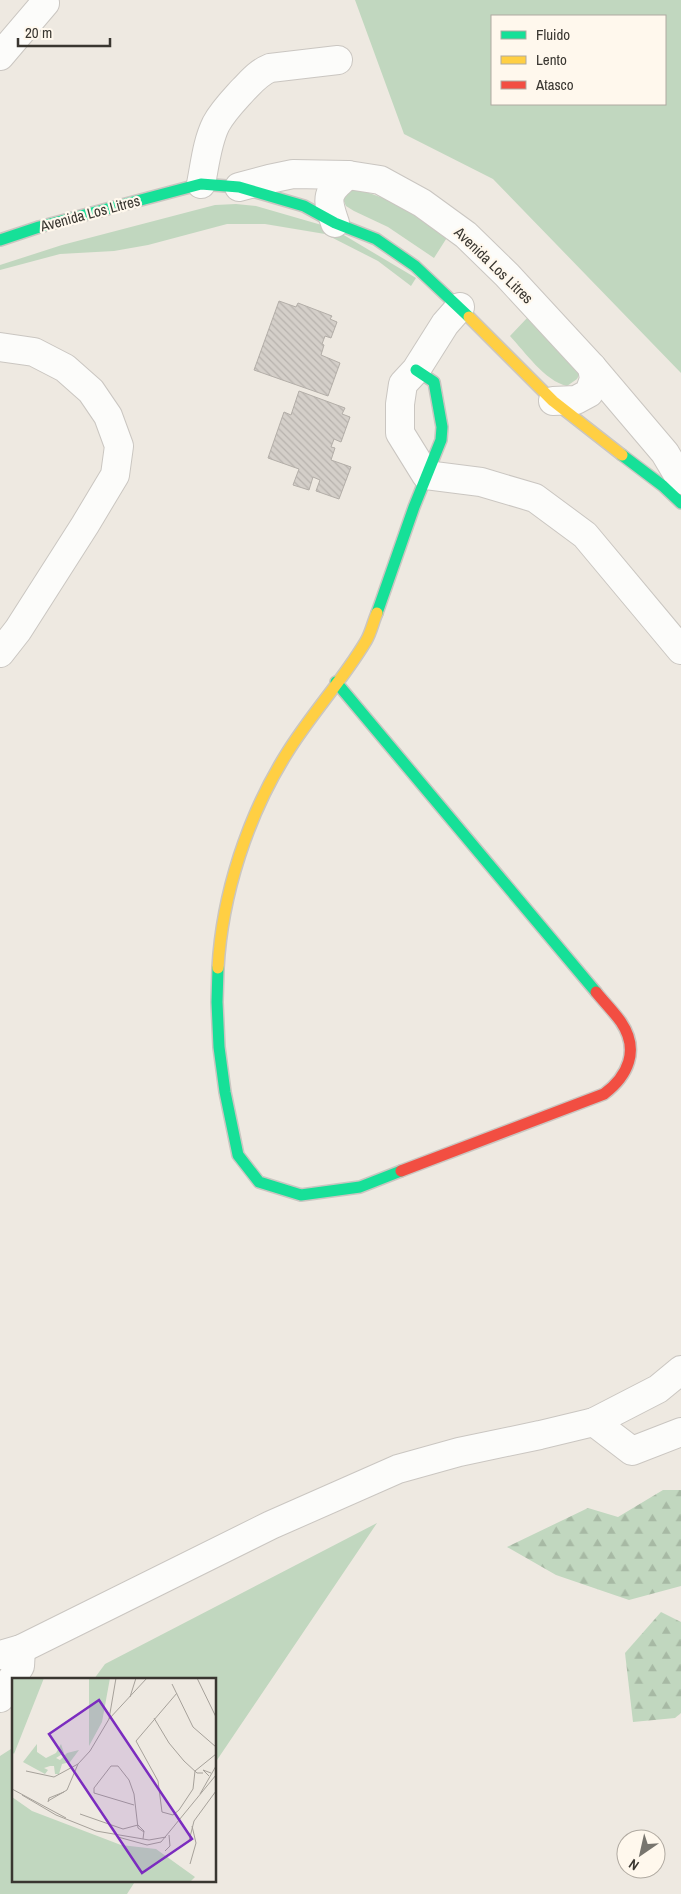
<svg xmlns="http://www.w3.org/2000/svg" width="681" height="1894" viewBox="0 0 681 1894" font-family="'Archivo Narrow',sans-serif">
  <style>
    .green { fill: #c1d7bf; fill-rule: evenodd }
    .forest { fill: url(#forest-firs) }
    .building { fill: url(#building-back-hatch); stroke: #b3aea8 }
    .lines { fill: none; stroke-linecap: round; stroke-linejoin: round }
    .street-casing { stroke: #cac6c1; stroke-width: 30 }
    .fast-casing { stroke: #cac6c1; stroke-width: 14 }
    .slow-casing { stroke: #cac6c1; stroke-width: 14 }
    .jam-casing { stroke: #cac6c1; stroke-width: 14 }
    .street { stroke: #fcfcfa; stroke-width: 28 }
    .fast { stroke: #16e098; stroke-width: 11 }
    .slow { stroke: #ffcf43; stroke-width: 11 }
    .jam { stroke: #f24e42; stroke-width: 11 }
    .labels { text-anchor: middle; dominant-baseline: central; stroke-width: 4.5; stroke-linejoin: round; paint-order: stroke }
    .street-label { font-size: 15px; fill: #393630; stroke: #fff8ed }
    .inset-road { fill: none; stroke: #a6a19a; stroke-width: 1 }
    .view { fill: #7b2cbf; fill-opacity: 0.15; stroke: #7b2cbf; stroke-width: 2.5 }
    .inset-edge { fill: none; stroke: #393630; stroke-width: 2.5 }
  </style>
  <defs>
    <pattern id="forest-firs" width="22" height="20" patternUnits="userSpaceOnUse" patternTransform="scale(1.25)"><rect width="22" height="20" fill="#c1d7bf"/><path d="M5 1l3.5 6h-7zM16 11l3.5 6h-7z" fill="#a7b9a4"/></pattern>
    <pattern id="building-back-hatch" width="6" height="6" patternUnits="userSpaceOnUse" patternTransform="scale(1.25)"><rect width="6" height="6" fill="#d4cfc9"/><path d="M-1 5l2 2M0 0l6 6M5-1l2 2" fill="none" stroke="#b7b2ad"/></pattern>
  </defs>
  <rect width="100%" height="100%" fill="#eee9e1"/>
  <g class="green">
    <path d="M355,0H681V373L493,179L404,134ZM665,16V104H492V16Z"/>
    <path d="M355,189C392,198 417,216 448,236L434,258L388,227L354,211L346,206L342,197L344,193Z"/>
    <polygon points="236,204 256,206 332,228 416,278 411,286 378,261 325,234 265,224 227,224 148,245 114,251 60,254 0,270 0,265 62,245 215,205"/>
    <path d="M528,317L580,373L577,379L567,386C545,381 525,352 510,336Z"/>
    <polygon points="377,1523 215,1763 215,1679 94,1679 105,1664"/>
    <polygon points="14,1747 14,1880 136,1880 127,1894 0,1894 0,1756"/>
  </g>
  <g class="forest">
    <polygon points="663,1490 681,1490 681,1586 629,1600 556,1575 507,1547 588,1508 618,1517"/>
    <polygon points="661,1612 681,1622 681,1713 675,1718 633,1722 625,1653"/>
  </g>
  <g class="building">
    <polygon points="279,301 296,307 298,303 332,316 330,319 337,322 331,338 325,336 322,344 324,345 321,355 340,363 328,396 254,370"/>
    <polygon points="299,391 345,408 342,414 350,417 341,442 334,439 331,447 335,448 331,460 351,467 339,499 316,491 320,480 313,477 309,490 293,485 299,469 268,458 284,412 291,415"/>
  </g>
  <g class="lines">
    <defs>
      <g id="street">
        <polyline points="0,56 45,3"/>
        <path d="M201,184C205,164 207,142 216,124C223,111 233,101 243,90C251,82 258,73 270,68L338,60"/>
        <polyline points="239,187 269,179 293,174 348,175 380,180 422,203 466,235 507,275 592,367 665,453 681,480"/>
        <path d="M335,223C326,197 326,193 348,175"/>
        <polyline points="460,307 445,324 416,370 403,384 400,404 400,433 426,475 481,482 535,498 585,535 681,650"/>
        <polyline points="0,347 34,352 65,368 91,391 108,416 119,446 115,475 85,525 18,630 0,653"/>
        <polyline points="553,401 576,400 589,393 594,379 592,367"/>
        <polyline points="594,1422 632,1451 681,1432"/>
        <polyline points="0,1655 21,1649 271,1525 398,1469 459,1452 540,1435 594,1422 658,1389 681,1370"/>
        <polyline points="0,1698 20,1666 21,1649"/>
      </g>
      <g id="fast">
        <polyline points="0,240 39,227 201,184 239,187 304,206 335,223 376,239 415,266 469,317"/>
        <polyline points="622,455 663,486 681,503"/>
        <polyline points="377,613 414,507 441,440 442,427 434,382 416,370"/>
        <polyline points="336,682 596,992"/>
        <polyline points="218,968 217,1002 219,1047 225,1092 238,1155 259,1182 301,1195 360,1187 401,1171"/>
      </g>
      <g id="slow">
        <polyline points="469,317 553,401 622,455"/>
        <path d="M218,968C222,894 248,815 287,753C311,714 343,680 366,641C371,633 373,622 377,613"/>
      </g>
      <path id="jam" d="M401,1171L604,1094C628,1076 640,1050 621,1022C614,1012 604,1002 596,992"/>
    </defs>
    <use href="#street" class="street-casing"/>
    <use href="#fast" class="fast-casing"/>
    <use href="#slow" class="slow-casing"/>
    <use href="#jam" class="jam-casing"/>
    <use href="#street" class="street"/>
    <use href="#fast" class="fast"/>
    <use href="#slow" class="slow"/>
    <use href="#jam" class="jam"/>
  </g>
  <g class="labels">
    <g class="street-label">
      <text transform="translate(90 213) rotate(-15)">Avenida Los Litres</text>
      <text transform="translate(494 265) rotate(44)">Avenida Los Litres</text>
    </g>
  </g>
  <g transform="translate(12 1678)">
    <rect width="204" height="204" fill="#eee9e1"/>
    <path d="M0,0H32L2,76L0,74ZM77,0H98L90,44L77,68ZM0,119L20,133L109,167L144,171L183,199L179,203H0Z" fill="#c1d7bf"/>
    <path d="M25,66V74L34,80L44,75L49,66L52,75L44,80L48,82L55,75L67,72L58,84L50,86L47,96H43L42,88H38L32,90L36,92L33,96L11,84Z" fill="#c1d7bf"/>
    <path class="inset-road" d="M185,0L204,39M160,6L181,49L204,69M165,15L124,63L146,103L150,134L161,137L167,132L181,111L183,93L204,76M118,19L124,0M142,40L157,65L172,83L185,95H191M97,41L104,0M14,93L42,99L66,86M197,98L191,92L199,95M0,111L54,140M188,116L204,88M10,117L44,137L84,153L137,162L154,159M36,123L55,112L66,86L78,73L97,41L135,0M36,124L37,120L52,114M122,127L82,115V110L99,88H106L117,102L122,116L126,150L132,154M68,136L111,151L126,147L132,153L131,161M106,159L135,167L149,164L204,97M177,163L182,143L204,113M153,173L158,168L157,157M178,186L184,165L180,148"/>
    <path class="view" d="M87,22L180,161L130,195L37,56Z"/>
    <rect width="204" height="204" class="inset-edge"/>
  </g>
  <rect x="491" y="15" width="175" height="90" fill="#fff8ed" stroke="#b0aaa1"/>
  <rect x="501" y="31" width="25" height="8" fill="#16e098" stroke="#b0aaa1"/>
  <text x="536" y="40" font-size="15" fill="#393630">Fluido</text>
  <rect x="501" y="56" width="25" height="8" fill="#ffcf43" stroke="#b0aaa1"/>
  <text x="536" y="65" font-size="15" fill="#393630">Lento</text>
  <rect x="501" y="81" width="25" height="8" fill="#f24e42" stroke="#b0aaa1"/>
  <text x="536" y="90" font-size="15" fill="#393630">Atasco</text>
  <g transform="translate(641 1854) rotate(214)"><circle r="24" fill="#fff8ed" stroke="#b0aaa1"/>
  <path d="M0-4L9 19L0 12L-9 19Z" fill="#78756e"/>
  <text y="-8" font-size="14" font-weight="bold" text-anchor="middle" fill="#393630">N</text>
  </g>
  <path d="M18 38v8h92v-8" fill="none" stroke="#393630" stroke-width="2.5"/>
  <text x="25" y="38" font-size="15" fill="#393630" stroke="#fff8ed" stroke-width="4" paint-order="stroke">20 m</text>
</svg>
